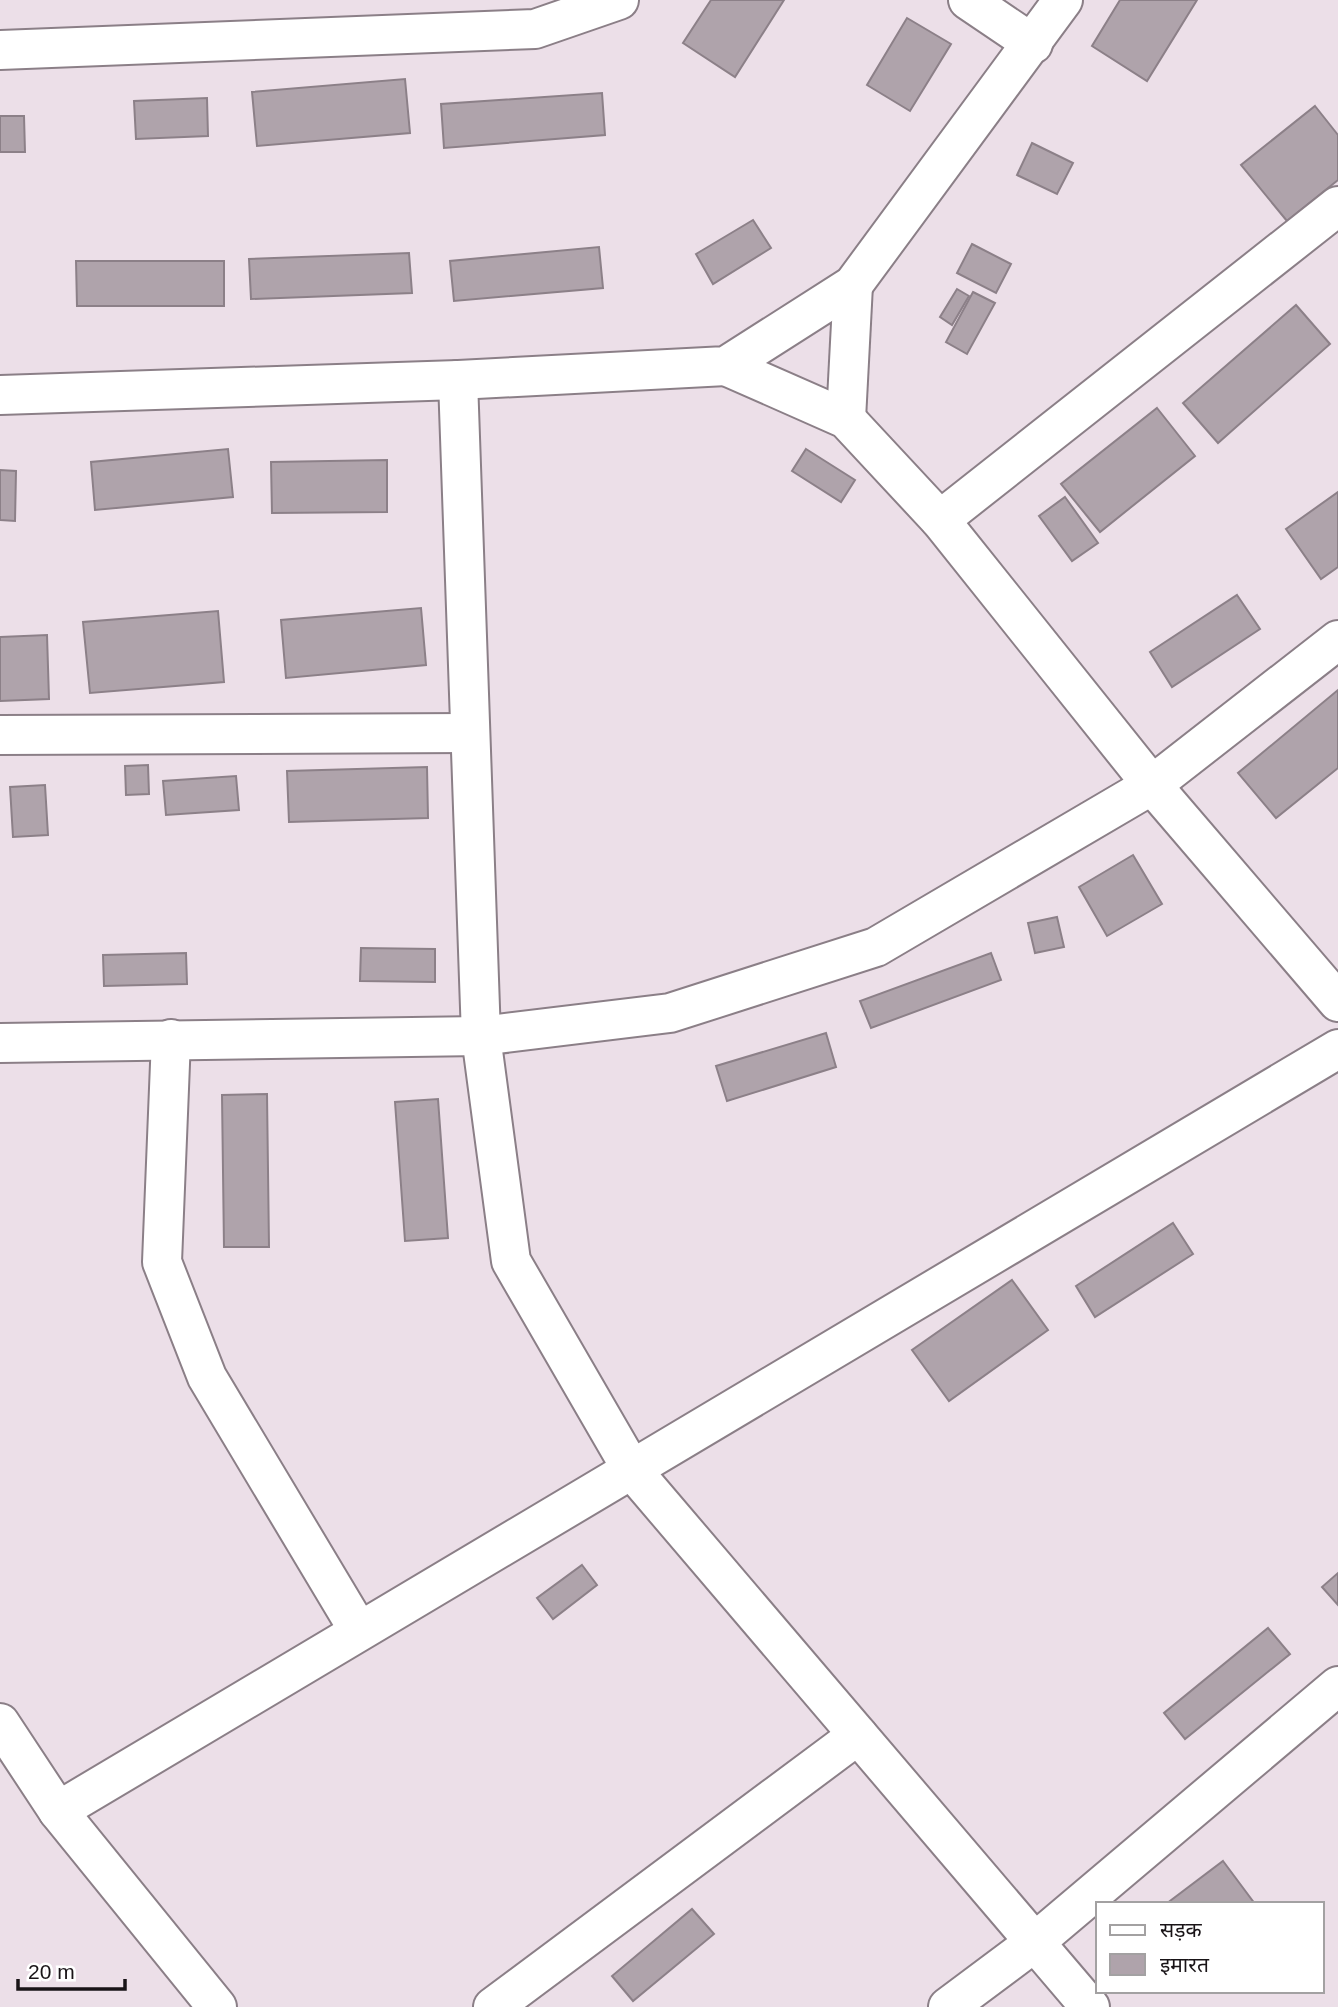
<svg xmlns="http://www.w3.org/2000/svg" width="1338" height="2007" viewBox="0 0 1338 2007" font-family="Arial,'Noto Sans Devanagari',sans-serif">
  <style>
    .building { fill: #afa3ab; stroke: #8c8088; stroke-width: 2 }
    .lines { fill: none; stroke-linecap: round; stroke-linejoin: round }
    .minor-casing { stroke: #8b7f87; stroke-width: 42 }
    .tertiary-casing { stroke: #8b7f87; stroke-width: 42 }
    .minor { stroke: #fff; stroke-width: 38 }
    .tertiary { stroke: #fff; stroke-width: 38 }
  </style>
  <rect width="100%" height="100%" fill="#ecdfe8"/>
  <g class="building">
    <polygon points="711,0 784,0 735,77 683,43"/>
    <polygon points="1120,0 1197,0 1147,81 1092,46"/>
    <polygon points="907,18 951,44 910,111 867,85"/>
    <polygon points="405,79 410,133 257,146 252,92"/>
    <polygon points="602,93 605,135 444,148 441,104"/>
    <polygon points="207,98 208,136 136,139 134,101"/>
    <polygon points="1315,106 1338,135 1338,180 1287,221 1241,165"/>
    <polygon points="0,116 24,116 25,152 0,152"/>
    <polygon points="1032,143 1073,163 1057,194 1017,175"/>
    <polygon points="753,220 771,248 713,284 696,254"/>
    <polygon points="972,244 1011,264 996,293 957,273"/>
    <polygon points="599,247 603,288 454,301 450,261"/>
    <polygon points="409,253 412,293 251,299 249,259"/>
    <polygon points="76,261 224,261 224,306 77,306"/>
    <polygon points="957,289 969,296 952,325 940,317"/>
    <polygon points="973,292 995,303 967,354 946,342"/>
    <polygon points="1296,305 1330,344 1218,443 1183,403"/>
    <polygon points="1157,408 1195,456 1100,532 1061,484"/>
    <polygon points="228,449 233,497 95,510 91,462"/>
    <polygon points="806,449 855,480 841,502 792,471"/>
    <polygon points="387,460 387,512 272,513 271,462"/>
    <polygon points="0,470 16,471 15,521 0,520"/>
    <polygon points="1338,492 1338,567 1321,579 1286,529"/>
    <polygon points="1065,497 1098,543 1072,561 1039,516"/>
    <polygon points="1237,595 1260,629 1172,687 1150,652"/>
    <polygon points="421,608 426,665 286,678 281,620"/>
    <polygon points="218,611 224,682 90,693 83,622"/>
    <polygon points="47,635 49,699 0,701 0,637"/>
    <polygon points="1338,690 1338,768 1276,818 1238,773"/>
    <polygon points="148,765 149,794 126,795 125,766"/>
    <polygon points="427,767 428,818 289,822 287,771"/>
    <polygon points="236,776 239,810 166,815 163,781"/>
    <polygon points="45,785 48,835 13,837 10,787"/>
    <polygon points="1133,855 1162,904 1107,936 1079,887"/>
    <polygon points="1057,917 1064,947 1035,953 1028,923"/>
    <polygon points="361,948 435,949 435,982 360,981"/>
    <polygon points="186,953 187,984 104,986 103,955"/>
    <polygon points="991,953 1001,980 871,1028 860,1001"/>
    <polygon points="826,1033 836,1067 727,1101 716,1066"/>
    <polygon points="267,1094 269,1247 224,1247 222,1095"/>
    <polygon points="438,1099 448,1238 405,1241 395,1102"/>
    <polygon points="1173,1223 1193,1254 1095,1317 1076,1286"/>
    <polygon points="1012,1280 1048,1330 949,1401 912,1350"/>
    <polygon points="582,1565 597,1585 553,1619 537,1598"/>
    <polygon points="1338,1573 1338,1605 1322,1587"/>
    <polygon points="1268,1628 1290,1654 1185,1739 1164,1713"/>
    <polygon points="1223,1861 1255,1904 1166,1904"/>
    <polygon points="692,1909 714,1934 633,2001 612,1976"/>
  </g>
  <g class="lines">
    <defs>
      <g id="minor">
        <polyline points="968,0 1033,44"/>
        <polyline points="0,50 535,29 619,0"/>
        <polyline points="726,366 846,419 940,520 1152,785 1338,1002"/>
        <polyline points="458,380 481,1036 511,1261 632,1470 1090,2007"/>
        <polyline points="0,395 458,380 726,366 853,285 1063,0"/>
        <polyline points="846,419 853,285"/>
        <polyline points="940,520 1338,206"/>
        <polyline points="0,735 469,733"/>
        <polyline points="171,1039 162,1262 207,1377 359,1631"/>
        <polyline points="0,1043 481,1036 670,1013 876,947 1152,785 1338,640"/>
        <polyline points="58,1811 1338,1049"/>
        <polyline points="493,2007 858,1735"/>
        <polyline points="948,2007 1035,1942 1338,1686"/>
      </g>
      <polyline id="tertiary" points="0,1723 58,1811 217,2007"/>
    </defs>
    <use href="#minor" class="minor-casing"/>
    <use href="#tertiary" class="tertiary-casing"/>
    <use href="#minor" class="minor"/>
    <use href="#tertiary" class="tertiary"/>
  </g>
  <rect x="1096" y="1902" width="228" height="91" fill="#ffffff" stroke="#a3a1a2" stroke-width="2"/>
  <rect x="1110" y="1925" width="35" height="10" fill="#ffffff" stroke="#a3a1a2" stroke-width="2"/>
  <text x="1160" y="1937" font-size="21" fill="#191417">सड़क</text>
  <rect x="1110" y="1954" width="35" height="21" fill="#afa3ab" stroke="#a3a1a2" stroke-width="2"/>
  <text x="1160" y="1972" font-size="21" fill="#191417">इमारत</text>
  <path d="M18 1979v10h107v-10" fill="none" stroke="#191417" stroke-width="3.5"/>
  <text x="28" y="1979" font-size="21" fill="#191417" stroke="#ffffff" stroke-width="5" paint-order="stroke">20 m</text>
</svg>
